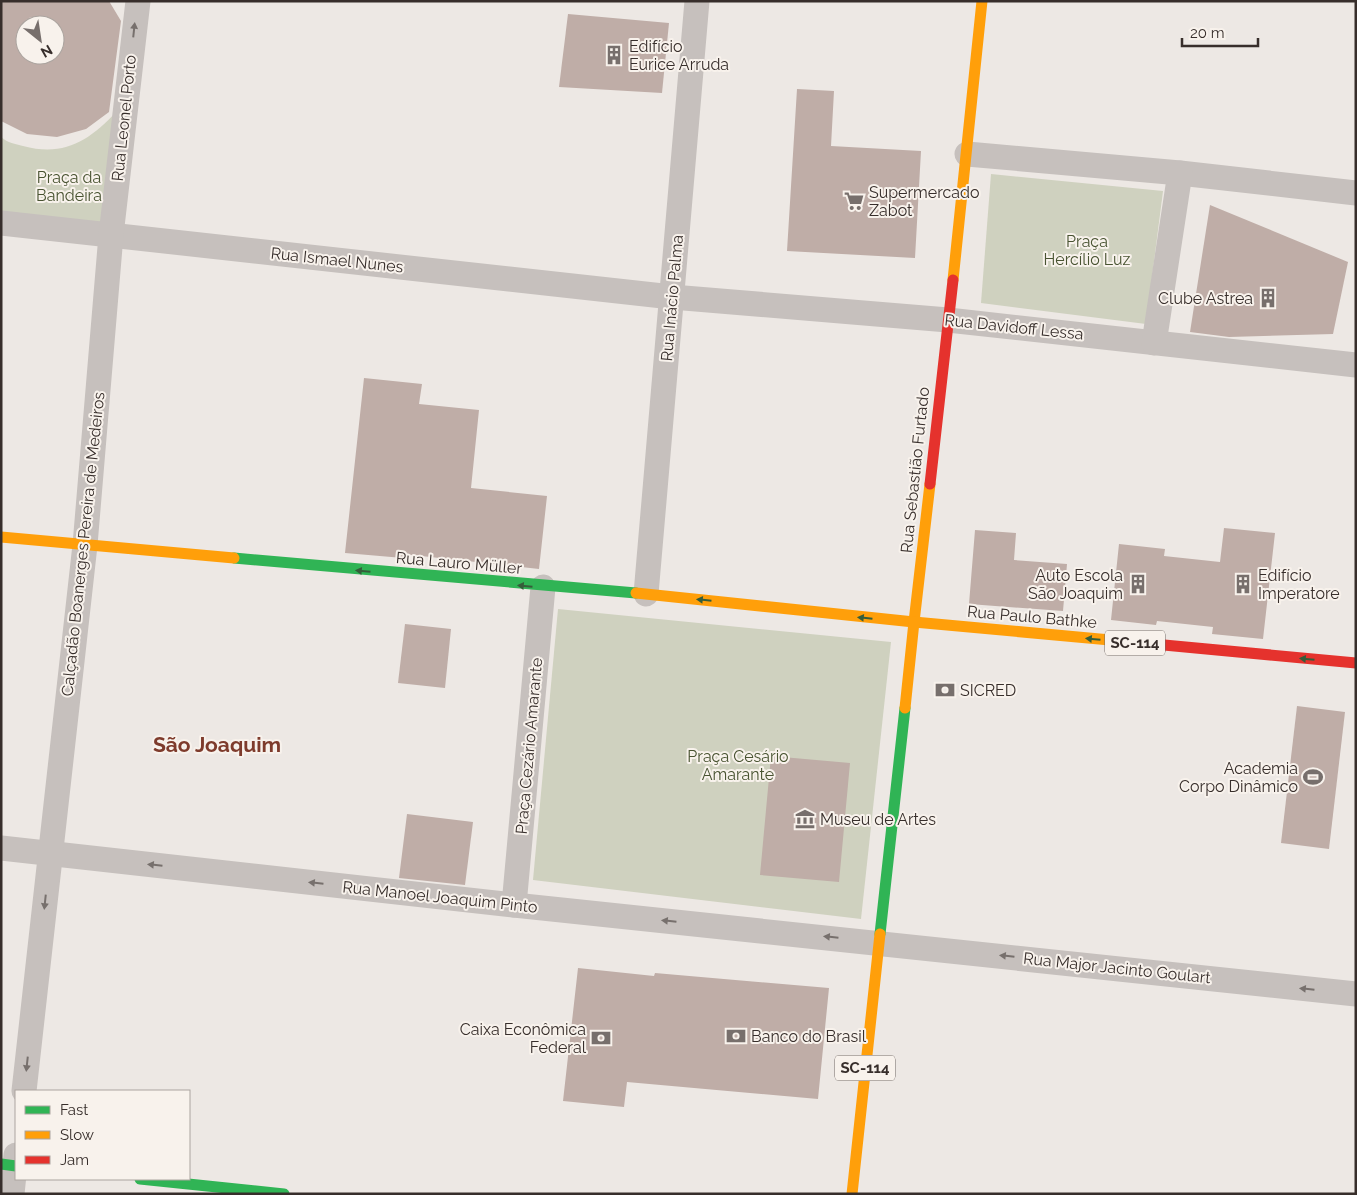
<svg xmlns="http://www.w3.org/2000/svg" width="1357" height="1195" viewBox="0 0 1357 1195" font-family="Raleway,sans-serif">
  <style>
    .green { fill: #cfd1bf }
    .building { fill: #bfada7; fill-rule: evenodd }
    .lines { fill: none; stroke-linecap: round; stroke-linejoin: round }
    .street { stroke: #c6c0bd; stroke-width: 25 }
    .fast { stroke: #30b455; stroke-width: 11 }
    .slow { stroke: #ff9f0a; stroke-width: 11 }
    .jam { stroke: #e5322d; stroke-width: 11 }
    .oneway { fill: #77706d }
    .oneway2 { fill: #355d3a }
    .labels { text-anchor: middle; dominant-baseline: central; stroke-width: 4; stroke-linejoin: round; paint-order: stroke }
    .shield { fill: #f8f2ec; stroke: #716965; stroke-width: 1 }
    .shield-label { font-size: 15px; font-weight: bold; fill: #372e2b }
    .poi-label { font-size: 16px; fill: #372e2b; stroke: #f8f2ec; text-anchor: start }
    .street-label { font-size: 16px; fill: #372e2b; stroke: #f8f2ec }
    .park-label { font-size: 16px; fill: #485331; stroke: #f8f2ec }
    .district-label { font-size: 21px; font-weight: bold; fill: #7e3b2c; stroke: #f8f2ec }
  </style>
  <rect width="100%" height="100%" fill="#ede8e4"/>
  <g class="green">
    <path d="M116,112L104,229L1,219V137C8,143 15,144 23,146C64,157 89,141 116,112Z"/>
    <polygon points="991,174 1163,191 1146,324 981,303"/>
    <polygon points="558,609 891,642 861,919 533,880"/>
  </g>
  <g class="building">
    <path d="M1,1H109L121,21L109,112L86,129L57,137L27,134L1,121ZM25,25H55V55H25Z"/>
    <polygon points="568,14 669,23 662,93 559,87"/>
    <polygon points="797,89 834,91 831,146 921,151 915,258 787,251"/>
    <polygon points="1210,205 1348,262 1333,334 1229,337 1190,332"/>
    <polygon points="364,378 422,384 419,404 479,410 471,488 547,496 539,569 403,554 403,558 345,553"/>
    <polygon points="1224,528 1275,533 1263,639 1212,634 1213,627 1157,621 1156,625 1111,620 1119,544 1165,549 1164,556 1220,562"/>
    <polygon points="975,530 1016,533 1014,560 1067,564 1063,611 969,604"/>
    <polygon points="405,624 451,629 445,688 398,683"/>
    <polygon points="1297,706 1345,712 1329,849 1281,843"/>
    <polygon points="771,756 850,763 839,882 760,875"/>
    <polygon points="407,814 473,822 465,885 399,878"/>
    <polygon points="578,968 654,976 655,973 829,988 818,1099 627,1082 624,1107 563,1101"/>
  </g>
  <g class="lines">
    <g class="street">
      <polyline points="967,154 1180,173 1356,193"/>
      <polyline points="1,223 672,297 948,320 1356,365"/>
      <polyline points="1154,343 1180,173"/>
      <polyline points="646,594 697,1"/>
      <polyline points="1,848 514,905 1356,994"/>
      <polyline points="514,905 543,587"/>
      <polyline points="24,1091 85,545 111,235 138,1"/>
      <polyline points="12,1194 16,1155"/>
    </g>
    <g class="fast">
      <polyline points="234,558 636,593"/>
      <polyline points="880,934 905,708"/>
      <polyline points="1,1164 16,1166"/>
      <polyline points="140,1179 284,1194"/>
    </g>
    <g class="slow">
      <polyline points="953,280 982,1"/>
      <polyline points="1,537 234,558"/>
      <polyline points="636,593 914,622 930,484"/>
      <polyline points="905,708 914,622 1132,642"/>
      <polyline points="852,1194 880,934"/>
    </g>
    <g class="jam">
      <polyline points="930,484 953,280"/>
      <polyline points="1132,642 1356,663"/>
    </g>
  </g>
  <defs><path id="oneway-solid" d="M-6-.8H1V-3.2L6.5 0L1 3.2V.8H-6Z" transform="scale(1.25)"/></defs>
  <g class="oneway">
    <use href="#oneway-solid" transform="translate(134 30) rotate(-84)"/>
    <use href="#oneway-solid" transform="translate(155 865) rotate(-174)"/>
    <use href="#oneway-solid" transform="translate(316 883) rotate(-174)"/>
    <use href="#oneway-solid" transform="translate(45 902) rotate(96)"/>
    <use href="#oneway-solid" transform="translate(669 921) rotate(-174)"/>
    <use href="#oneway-solid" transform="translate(831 937) rotate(-174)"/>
    <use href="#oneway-solid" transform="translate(1007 956) rotate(-174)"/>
    <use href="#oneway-solid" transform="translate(1307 989) rotate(-174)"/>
    <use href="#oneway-solid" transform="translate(27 1064) rotate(96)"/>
  </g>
  <g class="oneway2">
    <use href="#oneway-solid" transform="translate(363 571) rotate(-175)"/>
    <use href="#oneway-solid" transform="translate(525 586) rotate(-175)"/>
    <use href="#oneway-solid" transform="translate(704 600) rotate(-174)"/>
    <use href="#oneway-solid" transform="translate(865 618) rotate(-174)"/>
    <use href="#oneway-solid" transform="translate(1093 639) rotate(-175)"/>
    <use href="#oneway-solid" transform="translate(1307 659) rotate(-175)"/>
  </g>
  <defs>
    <symbol id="building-bare" viewBox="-9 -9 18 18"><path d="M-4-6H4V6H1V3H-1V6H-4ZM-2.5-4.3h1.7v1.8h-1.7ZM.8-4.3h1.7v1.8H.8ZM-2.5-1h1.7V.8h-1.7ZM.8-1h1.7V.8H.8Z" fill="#776f6c" stroke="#f8f2ec" stroke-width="2.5" paint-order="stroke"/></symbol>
    <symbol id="supermarket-bare" viewBox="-9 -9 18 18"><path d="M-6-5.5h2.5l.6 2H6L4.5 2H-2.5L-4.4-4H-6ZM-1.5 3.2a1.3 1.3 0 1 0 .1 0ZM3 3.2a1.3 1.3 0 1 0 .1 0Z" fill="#776f6c" stroke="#f8f2ec" stroke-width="2.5" paint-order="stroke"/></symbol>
    <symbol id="bank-bare" viewBox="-9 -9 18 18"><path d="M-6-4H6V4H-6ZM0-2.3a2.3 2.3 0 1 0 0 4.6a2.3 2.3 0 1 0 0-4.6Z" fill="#776f6c" stroke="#f8f2ec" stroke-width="2.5" paint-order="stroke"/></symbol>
    <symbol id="stadium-bare" viewBox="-9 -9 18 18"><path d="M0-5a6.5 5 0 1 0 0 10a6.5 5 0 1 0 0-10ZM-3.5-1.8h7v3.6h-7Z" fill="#776f6c" stroke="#f8f2ec" stroke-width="2.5" paint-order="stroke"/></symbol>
    <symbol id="museum-bare" viewBox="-9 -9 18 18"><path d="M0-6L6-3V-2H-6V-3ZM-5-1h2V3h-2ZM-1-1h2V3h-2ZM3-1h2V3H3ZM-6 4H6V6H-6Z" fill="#776f6c" stroke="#f8f2ec" stroke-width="2.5" paint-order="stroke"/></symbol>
  </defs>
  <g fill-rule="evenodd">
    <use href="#building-bare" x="600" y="41" width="28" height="28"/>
    <use href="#supermarket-bare" x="840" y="187" width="28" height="28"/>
    <use href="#building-bare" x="1254" y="284" width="28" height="28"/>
    <use href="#building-bare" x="1124" y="570" width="28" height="28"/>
    <use href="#building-bare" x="1229" y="570" width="28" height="28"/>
    <use href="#bank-bare" x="931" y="676" width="28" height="28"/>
    <use href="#stadium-bare" x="1299" y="763" width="28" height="28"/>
    <use href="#museum-bare" x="791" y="805" width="28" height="28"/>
    <use href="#bank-bare" x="722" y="1022" width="28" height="28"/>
    <use href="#bank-bare" x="587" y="1024" width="28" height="28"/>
  </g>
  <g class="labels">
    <g class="shield">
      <rect x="1105" y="630.5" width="60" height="25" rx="4"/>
      <rect x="835" y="1055.5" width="60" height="25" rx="4"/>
    </g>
    <g class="shield-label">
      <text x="1135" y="643">SC-114</text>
      <text x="865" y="1068">SC-114</text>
    </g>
    <g class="poi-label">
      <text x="629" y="46">Edifício<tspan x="629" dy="18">Eurice Arruda</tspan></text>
      <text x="869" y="192">Supermercado<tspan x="869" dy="18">Zabot</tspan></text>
      <text x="1253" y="298" text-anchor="end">Clube Astrea</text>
      <text x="1123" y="575" text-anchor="end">Auto Escola<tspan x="1123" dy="18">São Joaquim</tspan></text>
      <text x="1258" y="575">Edifício<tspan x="1258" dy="18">Imperatore</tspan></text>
      <text x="960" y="690">SICRED</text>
      <text x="1298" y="768" text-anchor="end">Academia<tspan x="1298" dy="18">Corpo Dinâmico</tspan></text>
      <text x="820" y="819">Museu de Artes</text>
      <text x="586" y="1029" text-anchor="end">Caixa Econômica<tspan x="586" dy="18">Federal</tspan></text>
      <text x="751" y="1036">Banco do Brasil</text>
    </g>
    <g class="street-label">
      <text transform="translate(124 118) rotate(-84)">Rua Leonel Porto</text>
      <text transform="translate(337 260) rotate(6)">Rua Ismael Nunes</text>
      <text transform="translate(672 298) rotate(-85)">Rua Inácio Palma</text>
      <text transform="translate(1014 327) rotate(6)">Rua Davidoff Lessa</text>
      <text transform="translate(915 470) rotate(-84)">Rua Sebastião Furtado</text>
      <text transform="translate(83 544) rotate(-84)">Calçadão Boanerges Pereira de Medeiros</text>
      <text transform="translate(459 563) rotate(5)">Rua Lauro Müller</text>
      <text transform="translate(1032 617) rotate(5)">Rua Paulo Bathke</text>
      <text transform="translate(529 746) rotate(-85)">Praça Cezário Amarante</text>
      <text transform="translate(440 897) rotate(6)">Rua Manoel Joaquim Pinto</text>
      <text transform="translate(1117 968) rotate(6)">Rua Major Jacinto Goulart</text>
    </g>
    <g class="park-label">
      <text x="69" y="177">Praça da<tspan x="69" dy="18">Bandeira</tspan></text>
      <text x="1087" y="241">Praça<tspan x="1087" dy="18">Hercílio Luz</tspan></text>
      <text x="738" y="756">Praça Cesário<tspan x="738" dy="18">Amarante</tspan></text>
    </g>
    <g class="district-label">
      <text x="217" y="744">São Joaquim</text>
    </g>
  </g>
  <rect width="1357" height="1195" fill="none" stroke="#372e2b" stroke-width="5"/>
  <rect x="15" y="1090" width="175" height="90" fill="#f8f2ec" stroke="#aba49f"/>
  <rect x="25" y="1106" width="25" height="8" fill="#30b455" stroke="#aba49f"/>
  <text x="60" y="1115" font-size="15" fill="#372e2b">Fast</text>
  <rect x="25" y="1131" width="25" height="8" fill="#ff9f0a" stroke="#aba49f"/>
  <text x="60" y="1140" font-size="15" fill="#372e2b">Slow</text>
  <rect x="25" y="1156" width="25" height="8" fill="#e5322d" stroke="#aba49f"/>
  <text x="60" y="1165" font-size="15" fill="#372e2b">Jam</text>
  <g transform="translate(40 40) rotate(150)"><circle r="24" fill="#f8f2ec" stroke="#aba49f"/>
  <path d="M0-4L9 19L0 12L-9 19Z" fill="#776f6c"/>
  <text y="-8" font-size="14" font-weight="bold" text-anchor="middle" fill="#372e2b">N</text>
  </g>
  <path d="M1182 38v8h76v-8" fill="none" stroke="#372e2b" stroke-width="2.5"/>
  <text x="1190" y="38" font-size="15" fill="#372e2b" stroke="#f8f2ec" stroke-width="4" paint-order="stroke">20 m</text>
</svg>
